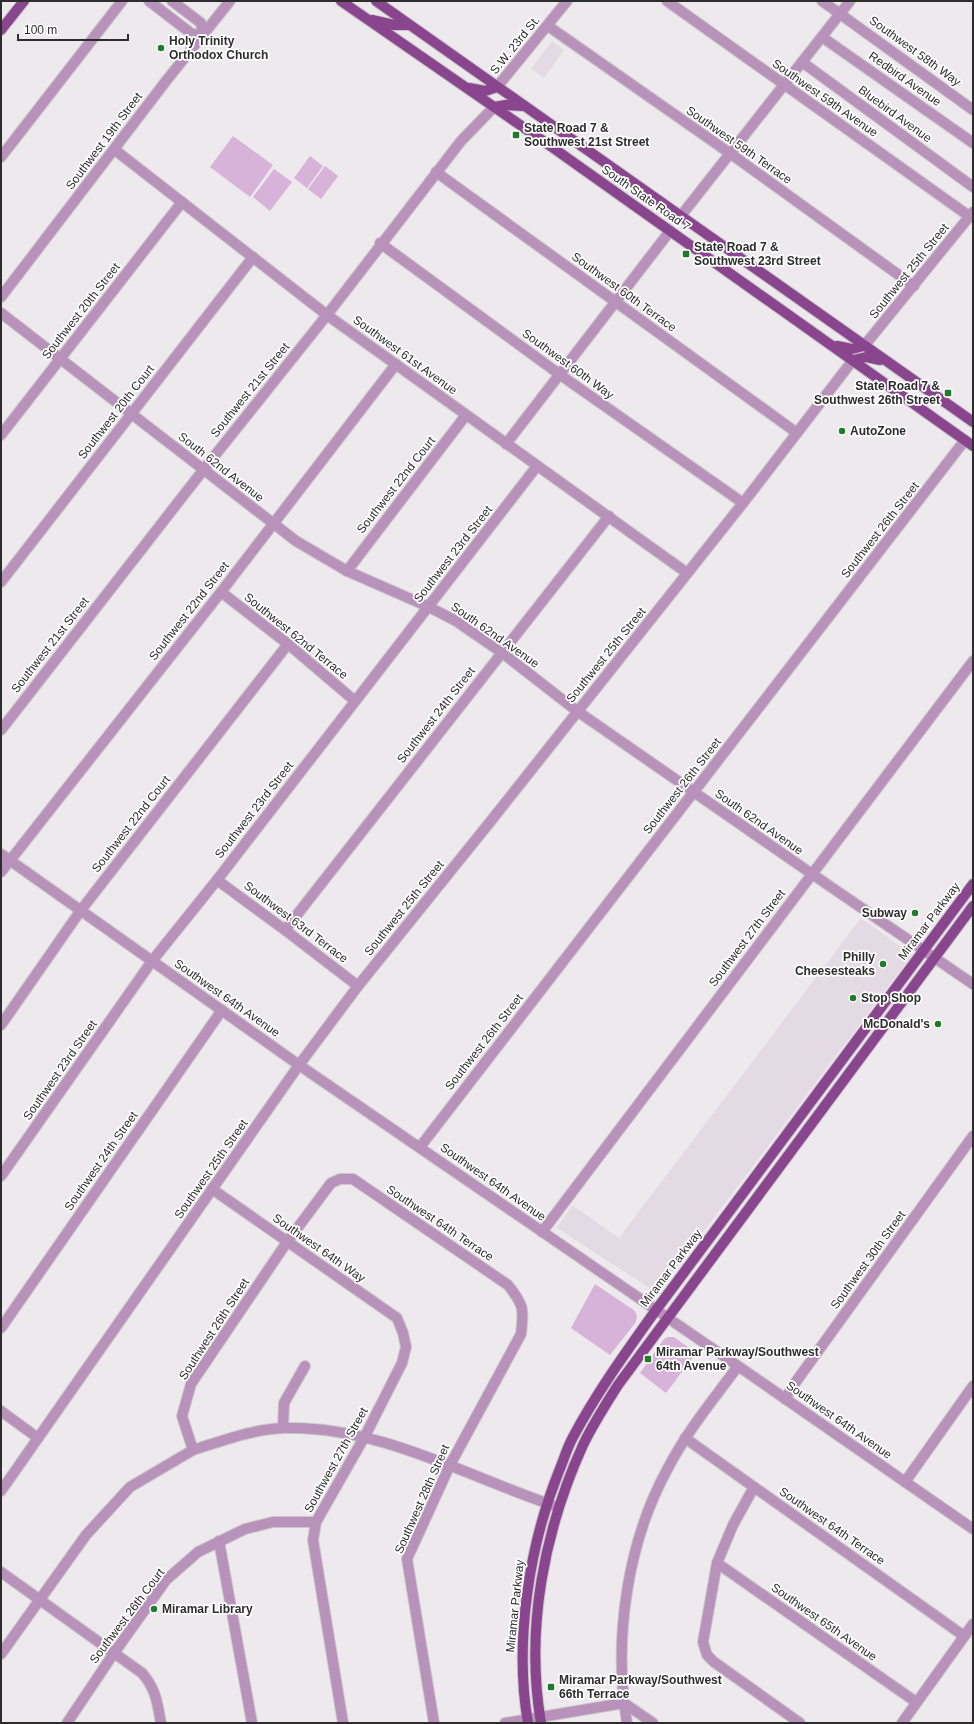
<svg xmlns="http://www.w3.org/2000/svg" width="974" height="1724" viewBox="0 0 974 1724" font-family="Arial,sans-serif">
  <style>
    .built { fill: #e3dae4 }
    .green { fill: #d7b2d9 }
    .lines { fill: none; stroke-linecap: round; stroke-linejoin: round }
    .minor-casing { stroke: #cbc7cb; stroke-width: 12 }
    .major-casing { stroke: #cbc7cb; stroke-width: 12 }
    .minor { stroke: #b892ba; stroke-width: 10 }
    .major { stroke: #89458e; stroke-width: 10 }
    .poi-dot { fill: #207c2b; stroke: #fff; stroke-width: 1.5 }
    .labels { text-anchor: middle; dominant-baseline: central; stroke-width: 3.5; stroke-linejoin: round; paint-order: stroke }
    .poi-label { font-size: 12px; font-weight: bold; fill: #2e2d2e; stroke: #fff; text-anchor: start }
    .street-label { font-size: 12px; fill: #2e2d2e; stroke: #fff }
  </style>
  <rect width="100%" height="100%" fill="#ede9ed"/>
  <g class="built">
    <polygon points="552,41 564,50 544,78 531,69"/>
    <polygon points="861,918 912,955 657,1293 557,1228 572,1205 619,1238"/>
  </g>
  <g class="green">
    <polygon points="233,136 273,165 250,197 210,167"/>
    <polygon points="310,156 323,166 307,188 294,178"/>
    <polygon points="325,166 338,176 321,199 308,189"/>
    <polygon points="274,169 292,182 270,211 253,197"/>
    <polygon points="595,1284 635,1311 637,1316 636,1322 610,1355 571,1328"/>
    <polygon points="668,1337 674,1337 696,1353 666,1393 640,1373 664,1339"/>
  </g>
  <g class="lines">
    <defs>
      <g id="minor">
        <polyline points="149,1 192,34 203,35 201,23 172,1"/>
        <polyline points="667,1 969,216"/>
        <polyline points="822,1 973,110"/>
        <polyline points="548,26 731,154 914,286"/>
        <polyline points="822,37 973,143"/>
        <polyline points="802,62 973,187"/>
        <polyline points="497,87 567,1"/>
        <polyline points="115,150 327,315 687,573"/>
        <polyline points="1,157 122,1"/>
        <polyline points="436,172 797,433"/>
        <polyline points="680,217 850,1"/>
        <polyline points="380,243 559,374 743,503"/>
        <polyline points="1,297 166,81 230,1"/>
        <polyline points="1,313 296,541 347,571 429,607 456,621 501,652 577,711 812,874 973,984"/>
        <polyline points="864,346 973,212"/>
        <polyline points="1,435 182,202"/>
        <polyline points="506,444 670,231"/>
        <polyline points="347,571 466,415"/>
        <polyline points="1,582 253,257"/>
        <polyline points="221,592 288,644 355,701"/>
        <polyline points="1,730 204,469 327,315 461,141 494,107"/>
        <polyline points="1,854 299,1065 738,1366 973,1529"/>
        <polyline points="1,872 221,592 396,364"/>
        <polyline points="217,880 285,930 358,986"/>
        <polyline points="285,930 609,516"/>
        <polyline points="1,1025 81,910 288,644"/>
        <polyline points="420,1147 965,440"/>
        <polyline points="1,1176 152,961 217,880 537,466"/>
        <polyline points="212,1189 397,1318 403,1333 406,1347 402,1363 365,1436 316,1522 313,1540 343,1723"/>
        <polyline points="542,1232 973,661"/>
        <polyline points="1,1328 222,1010"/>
        <polyline points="785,1399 795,1383 973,1136"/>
        <polyline points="1,1411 38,1438"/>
        <polyline points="283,1428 284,1403 305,1366"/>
        <polyline points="685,1438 964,1636"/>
        <path d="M193,1450C222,1441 253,1429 284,1428C379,1425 470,1478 558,1507"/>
        <polyline points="905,1482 973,1386"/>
        <polyline points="754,1487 733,1525 717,1563 703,1642 707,1655 714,1662 800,1723"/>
        <polyline points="1,1491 299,1065 358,986 490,822 747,498 853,360"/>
        <polyline points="219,1541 252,1723"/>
        <polyline points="717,1563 916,1702"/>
        <path d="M1,1572L142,1673C156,1689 157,1702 161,1723"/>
        <path d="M1,1654L86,1535L130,1487L193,1450L182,1416L191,1384L287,1242L331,1183L340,1179H353L508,1285C524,1305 524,1309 521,1334L450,1465L407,1559L434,1723"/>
        <polyline points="67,1723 114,1653 166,1580 198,1552 245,1529 273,1522 316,1522"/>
        <polyline points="505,1723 624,1703 653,1723"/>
        <path d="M627,1723C613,1640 627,1542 668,1468C687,1431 714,1399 738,1366"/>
        <polyline points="902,1723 973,1624"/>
      </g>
      <g id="major">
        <polyline points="341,1 549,145 973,446"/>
        <polyline points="376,1 973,422"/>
        <polyline points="372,20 394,25 409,25"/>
        <polyline points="1,30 24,1"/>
        <polyline points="469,88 485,91 497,87"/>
        <polyline points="494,107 506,105 523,106"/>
        <polyline points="837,346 852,349 864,346"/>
        <polyline points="853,360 866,357 880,360"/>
        <path d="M528,1723C514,1642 529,1546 559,1471C564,1459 567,1448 573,1437C597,1392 626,1352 656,1310L973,884"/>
        <path d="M541,1723C525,1629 544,1531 583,1445C593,1424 606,1404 618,1385L973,906"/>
      </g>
    </defs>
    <use href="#minor" class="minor-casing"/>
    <use href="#major" class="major-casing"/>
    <use href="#minor" class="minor"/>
    <use href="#major" class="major"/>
  </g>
  <g class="poi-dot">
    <circle cx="161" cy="48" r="4"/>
    <rect x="512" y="131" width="8" height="8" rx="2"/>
    <rect x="682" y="250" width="8" height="8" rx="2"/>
    <rect x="944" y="389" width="8" height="8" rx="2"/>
    <circle cx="842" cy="431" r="4"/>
    <circle cx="915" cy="913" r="4"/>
    <circle cx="883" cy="964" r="4"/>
    <circle cx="853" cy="998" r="4"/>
    <circle cx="938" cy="1024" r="4"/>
    <rect x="644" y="1355" width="8" height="8" rx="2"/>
    <circle cx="154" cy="1609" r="4"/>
    <rect x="547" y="1683" width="8" height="8" rx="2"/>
  </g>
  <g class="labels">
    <g class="poi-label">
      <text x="169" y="41">Holy Trinity<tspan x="169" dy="14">Orthodox Church</tspan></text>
      <text x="524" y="128">State Road 7 &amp;<tspan x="524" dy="14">Southwest 21st Street</tspan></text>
      <text x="694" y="247">State Road 7 &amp;<tspan x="694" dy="14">Southwest 23rd Street</tspan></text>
      <text x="940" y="386" text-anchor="end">State Road 7 &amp;<tspan x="940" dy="14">Southwest 26th Street</tspan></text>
      <text x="850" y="431">AutoZone</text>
      <text x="907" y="913" text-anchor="end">Subway</text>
      <text x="875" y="957" text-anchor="end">Philly<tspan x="875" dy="14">Cheesesteaks</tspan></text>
      <text x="861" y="998">Stop Shop</text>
      <text x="930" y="1024" text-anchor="end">McDonald's</text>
      <text x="656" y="1352">Miramar Parkway/Southwest<tspan x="656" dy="14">64th Avenue</tspan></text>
      <text x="162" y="1609">Miramar Library</text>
      <text x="559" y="1680">Miramar Parkway/Southwest<tspan x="559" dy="14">66th Terrace</tspan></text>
    </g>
    <g class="street-label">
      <text transform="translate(515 45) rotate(-51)">S.W. 23rd St.</text>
      <text transform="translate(915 51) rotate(36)">Southwest 58th Way</text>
      <text transform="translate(905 79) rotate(35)">Redbird Avenue</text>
      <text transform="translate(825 98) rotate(35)">Southwest 59th Avenue</text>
      <text transform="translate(895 114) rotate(36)">Bluebird Avenue</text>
      <text transform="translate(104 141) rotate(-53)">Southwest 19th Street</text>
      <text transform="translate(739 145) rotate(35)">Southwest 59th Terrace</text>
      <text transform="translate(646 198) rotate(35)">South State Road 7</text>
      <text transform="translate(909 271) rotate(-51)">Southwest 25th Street</text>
      <text transform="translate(624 292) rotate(36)">Southwest 60th Terrace</text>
      <text transform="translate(81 311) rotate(-52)">Southwest 20th Street</text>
      <text transform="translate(405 355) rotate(36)">Southwest 61st Avenue</text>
      <text transform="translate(568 364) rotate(36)">Southwest 60th Way</text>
      <text transform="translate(250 390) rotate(-51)">Southwest 21st Street</text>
      <text transform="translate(116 412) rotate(-52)">Southwest 20th Court</text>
      <text transform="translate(221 467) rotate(38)">South 62nd Avenue</text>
      <text transform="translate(396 485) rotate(-52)">Southwest 22nd Court</text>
      <text transform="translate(880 530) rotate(-52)">Southwest 26th Street</text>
      <text transform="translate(453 554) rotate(-52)">Southwest 23rd Street</text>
      <text transform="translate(189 611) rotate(-52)">Southwest 22nd Street</text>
      <text transform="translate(495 635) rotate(35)">South 62nd Avenue</text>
      <text transform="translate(296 636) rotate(39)">Southwest 62nd Terrace</text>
      <text transform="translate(50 645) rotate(-52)">Southwest 21st Street</text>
      <text transform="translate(606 655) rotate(-51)">Southwest 25th Street</text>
      <text transform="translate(436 715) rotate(-52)">Southwest 24th Street</text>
      <text transform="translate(682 786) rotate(-52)">Southwest 26th Street</text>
      <text transform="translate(254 810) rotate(-52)">Southwest 23rd Street</text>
      <text transform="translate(759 822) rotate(35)">South 62nd Avenue</text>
      <text transform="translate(131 824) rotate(-52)">Southwest 22nd Court</text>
      <text transform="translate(404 908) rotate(-51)">Southwest 25th Street</text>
      <text transform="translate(929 921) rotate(-53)">Miramar Parkway</text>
      <text transform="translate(296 922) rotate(37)">Southwest 63rd Terrace</text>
      <text transform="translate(747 938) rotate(-53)">Southwest 27th Street</text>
      <text transform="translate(227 998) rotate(35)">Southwest 64th Avenue</text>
      <text transform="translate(484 1042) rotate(-52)">Southwest 26th Street</text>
      <text transform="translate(60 1070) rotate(-55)">Southwest 23rd Street</text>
      <text transform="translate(101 1161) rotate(-55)">Southwest 24th Street</text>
      <text transform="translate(211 1169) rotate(-55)">Southwest 25th Street</text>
      <text transform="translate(493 1182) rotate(35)">Southwest 64th Avenue</text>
      <text transform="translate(440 1223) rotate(34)">Southwest 64th Terrace</text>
      <text transform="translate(319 1248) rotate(35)">Southwest 64th Way</text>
      <text transform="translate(868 1260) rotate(-54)">Southwest 30th Street</text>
      <text transform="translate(671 1268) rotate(-53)">Miramar Parkway</text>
      <text transform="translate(214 1329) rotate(-57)">Southwest 26th Street</text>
      <text transform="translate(839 1420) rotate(35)">Southwest 64th Avenue</text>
      <text transform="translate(336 1460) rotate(-61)">Southwest 27th Street</text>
      <text transform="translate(422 1499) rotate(-66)">Southwest 28th Street</text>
      <text transform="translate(832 1526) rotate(35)">Southwest 64th Terrace</text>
      <text transform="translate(515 1606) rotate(-84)">Miramar Parkway</text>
      <text transform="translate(127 1616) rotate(-53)">Southwest 26th Court</text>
      <text transform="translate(824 1622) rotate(35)">Southwest 65th Avenue</text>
    </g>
  </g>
  <rect width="974" height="1724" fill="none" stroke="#2e2d2e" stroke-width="4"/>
  <path d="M18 34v6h110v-6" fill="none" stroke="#2e2d2e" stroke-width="2"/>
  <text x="24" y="34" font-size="12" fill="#2e2d2e" stroke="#ffffff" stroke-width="3" paint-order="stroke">100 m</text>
</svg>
